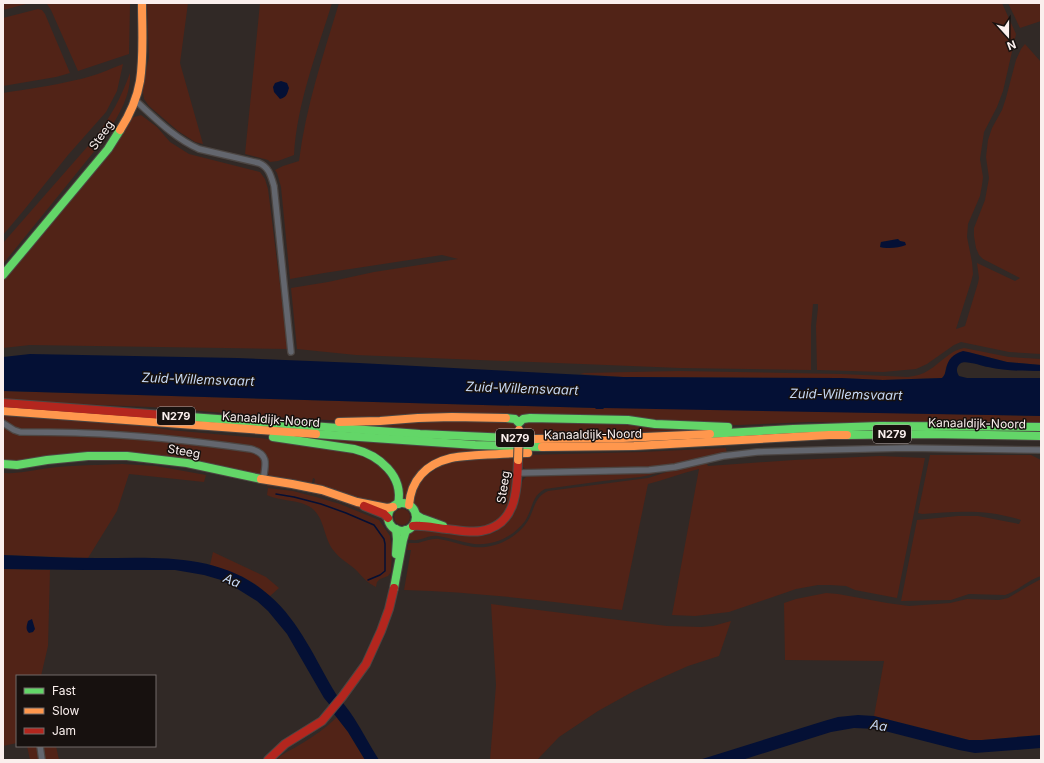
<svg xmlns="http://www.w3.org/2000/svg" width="1044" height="763" viewBox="0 0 1044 763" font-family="Inter,sans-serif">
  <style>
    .green { fill: #512317; fill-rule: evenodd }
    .water { fill: #041035 }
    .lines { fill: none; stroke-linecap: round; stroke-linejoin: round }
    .stream { stroke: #041035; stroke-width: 1.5 }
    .street-casing { stroke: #4c4643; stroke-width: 8 }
    .fast-casing { stroke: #4c4643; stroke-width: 10 }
    .slow-casing { stroke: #4c4643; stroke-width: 10 }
    .jam-casing { stroke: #4c4643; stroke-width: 10 }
    .street { stroke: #63666e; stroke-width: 5.5 }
    .fast { stroke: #63d668; stroke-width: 8 }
    .slow { stroke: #ff974d; stroke-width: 8 }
    .jam { stroke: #b3261e; stroke-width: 8 }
    .slow-bridge-casing { stroke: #4c4643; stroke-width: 10; stroke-linecap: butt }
    .slow-bridge { stroke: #ff974d; stroke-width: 8 }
    .labels { text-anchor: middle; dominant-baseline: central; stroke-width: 3; stroke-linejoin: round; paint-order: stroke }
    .shield { fill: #17110f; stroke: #b6acaa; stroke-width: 1 }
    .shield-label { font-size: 11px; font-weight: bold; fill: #faefed }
    .street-label { font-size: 12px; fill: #faefed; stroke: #17110f }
    .water-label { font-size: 13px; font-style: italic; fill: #c7d9f6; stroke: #17110f }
  </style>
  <rect width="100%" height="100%" fill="#312926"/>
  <g class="green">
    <polygon points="3,3 30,3 3,10"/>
    <polygon points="44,3 130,3 129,54 78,71 51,10 47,4"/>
    <polygon points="147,3 188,3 180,63 203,144 195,142 178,131 149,106 144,99 142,87 149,58"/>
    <path d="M260,3H332C317,52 297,103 294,155L278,161L270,162L268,160L245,154L252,85Z"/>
    <path d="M339,3H1002L1016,34L1003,91L997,107L984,132L980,159L983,177L982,185L980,196L968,224L967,237L972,262L973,274L971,282L956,329L965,326L978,283L979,278L977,263L1015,281L1020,278L983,259L979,255L976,248L974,236V228L985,200L989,178L986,157L988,140L992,128L1002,110L1006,98L1016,60L1021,49L1025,44L1041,62V354L1009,352L961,342L954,345L927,364L916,369L883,372L817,370L816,326L818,308V304H813L811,326V370L680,368L356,355L297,349L291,288L328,282L374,272L458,259L442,255L324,273L290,279L281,187L277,173L275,170L283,166L299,161C306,106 323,56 339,3ZM898,239L900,241L903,242L898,247L883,248L880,245L881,242Z"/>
    <polygon points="1008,3 1041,3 1041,21 1020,28"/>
    <polygon points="38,9 42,10 45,14 70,73 56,77 3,86 3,18"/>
    <path d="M123,64L117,91L106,112L68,155L24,210L3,235V93C27,89 52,86 76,80C92,77 108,70 123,64Z"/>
    <path d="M130,73C131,98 117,117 105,138L3,264V243L95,138C111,116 121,98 130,73Z"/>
    <polygon points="141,115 157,127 170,142 189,154 260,172 265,179 268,189 288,349 30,345 3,348 3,280 113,148 131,118"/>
    <path d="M964,348L1009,357L1041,359V365L1007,362L968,352L946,367L945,374L942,378L883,380L841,378L623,377L580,374L584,373L679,371L841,374L908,377C916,376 923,374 929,370C942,362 949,351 964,348Z"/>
    <polygon points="3,391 374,402 596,408 596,409 604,409 603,407 1041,416 1041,423 856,423 810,422 738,425 328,420 275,417 150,407 75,404 3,399"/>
    <polygon points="3,415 137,425 170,430 260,438 349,450 383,466 397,495 393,504 390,505 370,502 315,486 314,484 315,479 313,478 312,483 310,485 271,478 267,472 267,463 252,447 22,430 18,429 3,421"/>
    <polygon points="508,420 515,425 515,435 464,433 341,424"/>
    <polygon points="531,421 723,429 641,434 524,435 525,425 524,424"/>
    <polygon points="3,426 12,432 101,436 180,442 256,452 262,458 263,471 259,476 163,458 16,462 3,460"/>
    <polygon points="282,436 523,451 437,461 406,502 402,501 382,460"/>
    <polygon points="726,448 727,454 676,465 643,468 529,470 525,469 523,467 523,455 642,452"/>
    <polygon points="514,455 513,465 515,467 513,493 507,511 499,520 492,525 477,529 454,526 422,517 419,515 413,505 417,483 445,462"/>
    <path d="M930,455H1031L1041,460V576C1028,580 1018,591 1005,595L969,594L951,600L901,601L917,520L958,516H978L1019,524L1021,520C988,509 956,511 922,514L918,513Z"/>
    <path d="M880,456L925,458L897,598L855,590L846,586L830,585H818L796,589L729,612L695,616L672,615L699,469C681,473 665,480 648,484L622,610C549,601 477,592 404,590L411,550H407L408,544L409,543C412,543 415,543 418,543C426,541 432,538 439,539C451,541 461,545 473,547C492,549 512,541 525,525C535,513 532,498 548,491L648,478L679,468L703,462L707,464L708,466L794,460Z"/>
    <path d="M122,464L156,466L206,475L204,482L129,474L117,511L88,558L3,555V473C19,474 33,470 49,468C73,465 98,465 122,464Z"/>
    <path d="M665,470L650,475L640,477L603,481L545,489C531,496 533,509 525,521C513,537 494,546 474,544C462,542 450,538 438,536C430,535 424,539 417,540C413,541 409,539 405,539C407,535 409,531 413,530C416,528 421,529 425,529C445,530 466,539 486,535C504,531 515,516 519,499C521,489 519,480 529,475Z"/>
    <path d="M267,483L305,488L350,502L381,515L386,520L388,525L393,532V537L382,519L379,517C352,506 326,495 297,490C287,488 277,487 267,486Z"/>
    <path d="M268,488L293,491L316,497L340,504L379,520L390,536L392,551L391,572L388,576L380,579L377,582L376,587C367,583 362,576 355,569C348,563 339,558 334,551C324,539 325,521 314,510C303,499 281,502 267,495Z"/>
    <circle cx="402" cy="517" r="8"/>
    <polygon points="213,552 266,577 279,588 270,596 255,584 243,577 210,565"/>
    <polygon points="3,569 50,570 48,646 41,676 17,676 17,743 3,746"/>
    <polygon points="1041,579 1041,735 982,740 969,740 874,716 884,661 785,660 784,603 796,599 826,593 838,594 887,603 909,606 950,603 967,599 999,600 1008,598 1030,585"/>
    <polygon points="491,604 667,626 701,627 713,626 731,621 719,656 688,666 661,678 634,691 598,711 559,737 537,760 490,760 496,685"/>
    <path d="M337,717L348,732L365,760H276C283,753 293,749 301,744C314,736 326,728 337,717Z"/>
    <polygon points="27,746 37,746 39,760 30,760"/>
    <polygon points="43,746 56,746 59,760 45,760"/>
  </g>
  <g class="water">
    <path d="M281,81L287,83L289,88C287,94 287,97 280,99L274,92L273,87L275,83Z"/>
    <path d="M898,239L900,241L905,242L906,245C899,248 887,249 880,247L881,242Z"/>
    <path d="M963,351L968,352L1007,362L1041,365V371C1024,371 1005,371 988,367C982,366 966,360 961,363C956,366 956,372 959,376L967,378H1041V416L603,408L604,409H595L596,408L374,402L3,391V357L30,354L237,358L359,363L623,377L841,378L883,380L942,378C945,375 945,373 946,369C948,359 953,354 963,351Z"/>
    <path d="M3,555C34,556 66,558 97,558C158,558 221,552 270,596C300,622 316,661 336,694C342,702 349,710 354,718C363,732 370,746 379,760H365L348,732L334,714L329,704L324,698L287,634L268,611L257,601L236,588L221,580L204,575L175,570H84L3,569Z"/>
    <path d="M32,619L35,629L33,632L29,633C25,629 27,625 28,621Z"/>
    <polygon points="858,715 874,716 969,740 982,740 1041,735 1041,748 975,753 959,750 877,729 854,728 831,732 742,760 699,760 824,721 838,717"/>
  </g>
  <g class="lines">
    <polyline class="stream" points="276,494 294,497 321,504 346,513 374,525 384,539 385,544 385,571 380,575 368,580"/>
    <defs>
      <g id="street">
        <path d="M135,100C155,118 174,138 199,149L259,163C269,167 271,176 274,186L291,352"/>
        <path d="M3,423L14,430L20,432C41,432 61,432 81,433C138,435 195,441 251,449C269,454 266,464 263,480"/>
        <polyline points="518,473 649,470 675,467 723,456 757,452 821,450 907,448 1041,450"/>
        <polyline points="40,746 42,760"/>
      </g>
      <g id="fast">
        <polyline points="3,275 108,149 120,130"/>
        <polyline points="190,417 420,434 535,439"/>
        <polyline points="506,418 515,419 519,423 523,419 530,418 628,420 655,424 728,427"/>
        <polyline points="316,434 475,445 542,447"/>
        <polyline points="710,434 793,429 880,426 1041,427"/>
        <polyline points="847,435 928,434 1041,436"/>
        <path d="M273,437L354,449C379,455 404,476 398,504"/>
        <polyline points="3,464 17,465 47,460 88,456 127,456 187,463 261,479"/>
        <circle cx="402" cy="517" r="14"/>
        <polyline points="416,515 421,518 443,526"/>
        <polyline points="396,529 397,539 396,554"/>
        <polyline points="394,588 403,540 406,530"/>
      </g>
      <g id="slow">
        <path d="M120,130C129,116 137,99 140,81C144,56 142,29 142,3"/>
        <polyline points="3,411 316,434"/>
        <polyline points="339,422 380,421 418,418 452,417 506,418"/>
        <polyline points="535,439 623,438 710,434"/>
        <polyline points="542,447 634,446 829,435 847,435"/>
        <polyline points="261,479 292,484 322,490 357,502 387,508 393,507"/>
        <path d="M409,505C411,480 426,464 451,458C460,456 469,456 479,455C495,454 512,453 528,453"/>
      </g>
      <g id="jam">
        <polyline points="3,403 190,417"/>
        <polyline points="364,506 384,514 388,518"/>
        <path d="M413,526C424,525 436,528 447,529C457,530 470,533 481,531C517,525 517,490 518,460"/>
        <polyline points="268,760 285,744 322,721 342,697 366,664 381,631 389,609 394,588"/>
      </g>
    </defs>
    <use href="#street" class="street-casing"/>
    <use href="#fast" class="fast-casing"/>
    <use href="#slow" class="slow-casing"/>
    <use href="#jam" class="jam-casing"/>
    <use href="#street" class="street"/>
    <use href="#fast" class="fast"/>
    <use href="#slow" class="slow"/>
    <use href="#jam" class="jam"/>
    <defs>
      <polyline id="slow-bridge" points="518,460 519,430"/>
    </defs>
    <use href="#slow-bridge" class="slow-bridge-casing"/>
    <use href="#slow-bridge" class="slow-bridge"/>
  </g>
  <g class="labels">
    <g class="shield">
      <rect x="157" y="407" width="38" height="18" rx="3"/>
      <rect x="873" y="425" width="38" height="18" rx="3"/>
      <rect x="496" y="429" width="38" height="18" rx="3"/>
    </g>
    <g class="shield-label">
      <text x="176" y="416">N279</text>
      <text x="892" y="434">N279</text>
      <text x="515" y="438">N279</text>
    </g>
    <g class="street-label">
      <text transform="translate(101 135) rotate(-55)">Steeg</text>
      <text transform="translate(271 419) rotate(4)">Kanaaldijk-Noord</text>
      <text transform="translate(977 423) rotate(1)">Kanaaldijk-Noord</text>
      <text transform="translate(593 434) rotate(-1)">Kanaaldijk-Noord</text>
      <text transform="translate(184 451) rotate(10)">Steeg</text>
      <text transform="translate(503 487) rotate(-81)">Steeg</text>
    </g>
    <g class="water-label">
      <text transform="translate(198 379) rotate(2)">Zuid-Willemsvaart</text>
      <text transform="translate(522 388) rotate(2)">Zuid-Willemsvaart</text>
      <text transform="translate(846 394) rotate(1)">Zuid-Willemsvaart</text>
      <text transform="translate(232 580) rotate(23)">Aa</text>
      <text transform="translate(879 725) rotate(10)">Aa</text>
    </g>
  </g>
  <rect width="1044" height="763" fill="none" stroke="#faefed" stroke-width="8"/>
  <rect x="16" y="675" width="140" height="72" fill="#17110f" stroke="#726a68"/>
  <rect x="24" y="688" width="20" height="6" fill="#63d668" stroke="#726a68"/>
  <text x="52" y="695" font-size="12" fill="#faefed">Fast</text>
  <rect x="24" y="708" width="20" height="6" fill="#ff974d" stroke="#726a68"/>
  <text x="52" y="715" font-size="12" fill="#faefed">Slow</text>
  <rect x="24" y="728" width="20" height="6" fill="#b3261e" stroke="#726a68"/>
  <text x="52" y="735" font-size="12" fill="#faefed">Jam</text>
  <g transform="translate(1008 36) rotate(159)" stroke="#17110f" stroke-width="3" paint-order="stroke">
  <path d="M0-3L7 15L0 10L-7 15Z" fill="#faefed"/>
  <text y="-6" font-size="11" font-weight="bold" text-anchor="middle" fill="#faefed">N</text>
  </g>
</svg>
